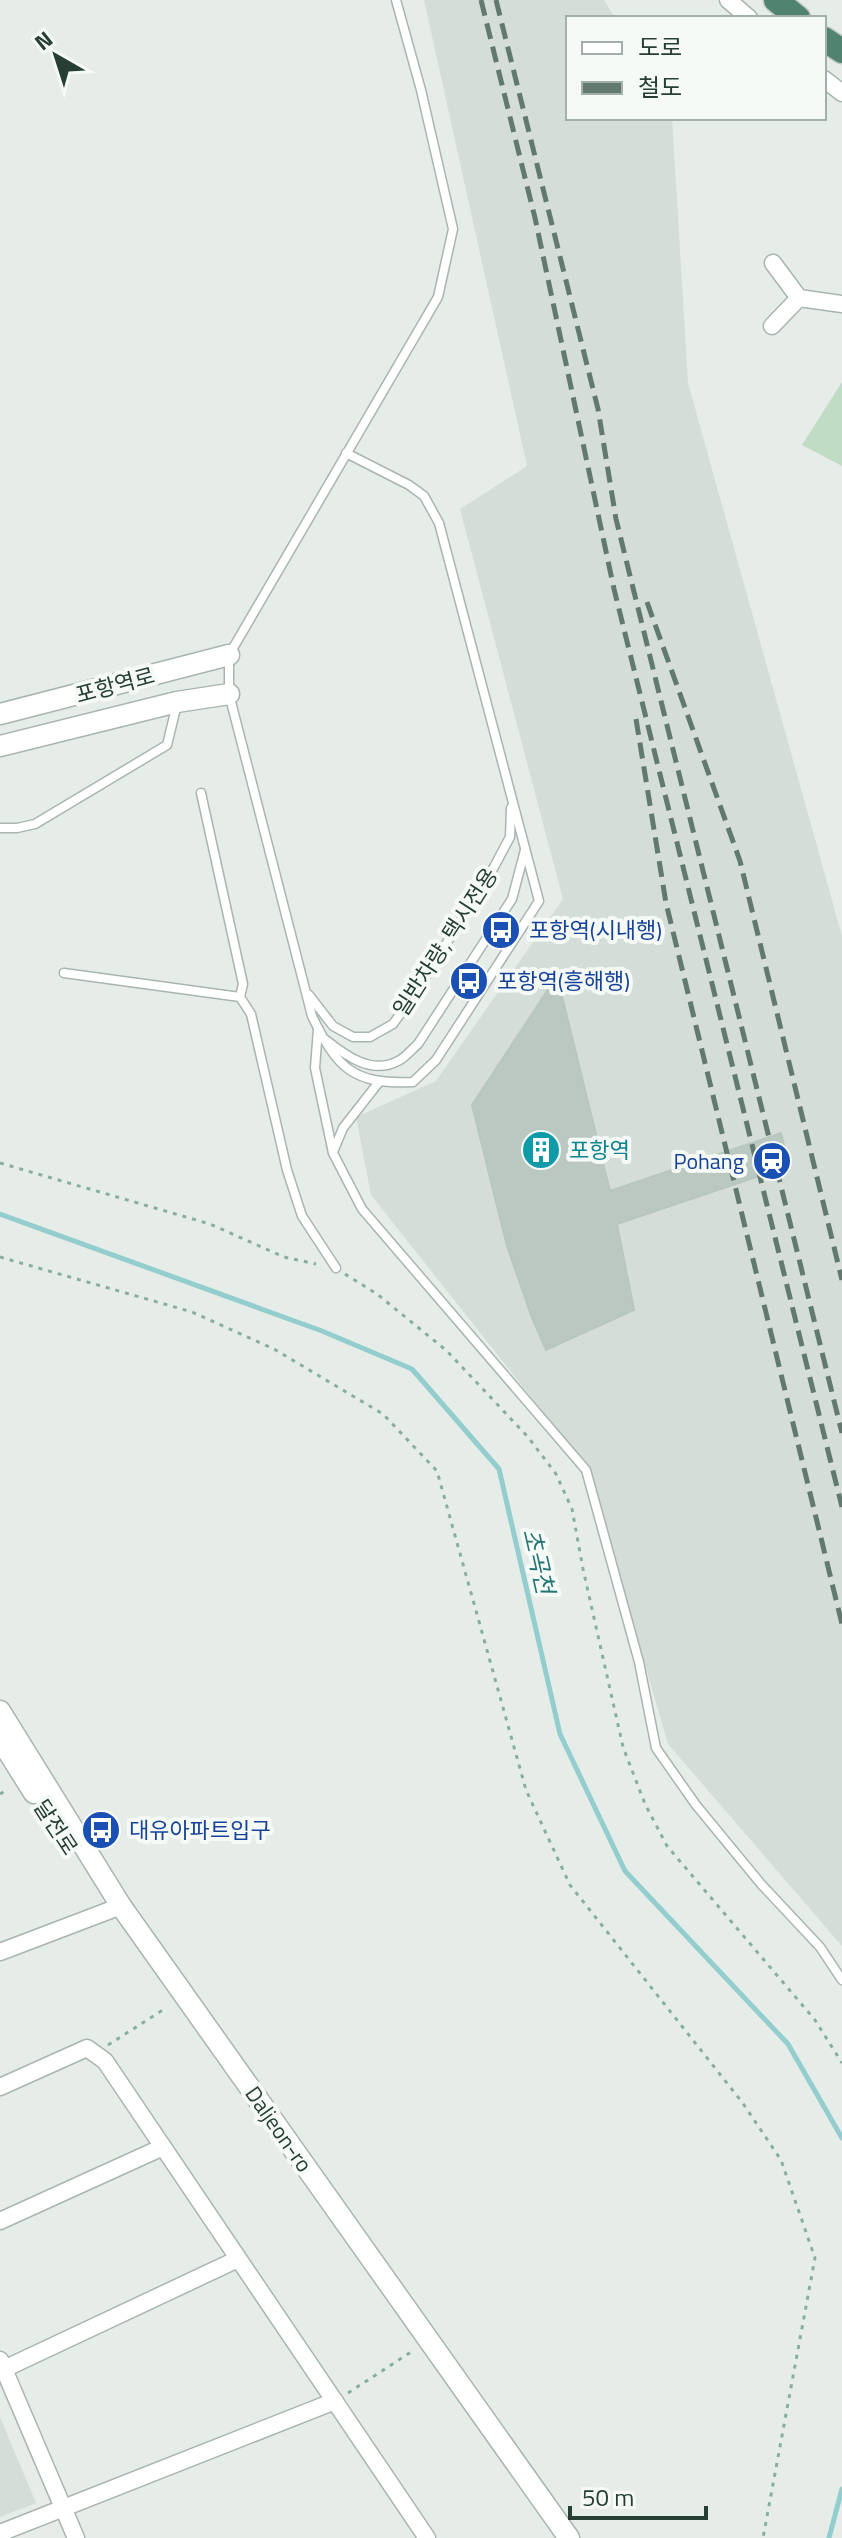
<svg xmlns="http://www.w3.org/2000/svg" width="842" height="2538" viewBox="0 0 842 2538" font-family="'Titillium Web','Noto Sans KR',sans-serif">
  <style>
    .built { fill: #d4ddd7 }
    .green { fill: #c1dcc4 }
    .lines { fill: none; stroke-linecap: round; stroke-linejoin: round }
    .stream { stroke: #93cdcd; stroke-width: 5 }
    .building { fill: #bbc8c1; stroke: #b8c7be; stroke-width: 2 }
    .service-casing { stroke: #a9b5af; stroke-width: 11 }
    .minor-casing { stroke: #a9b5af; stroke-width: 19 }
    .tertiary-casing { stroke: #a9b5af; stroke-width: 23 }
    .trunk-casing { stroke: #c2c9c6; stroke-width: 27 }
    .path { stroke: #89ae9c; stroke-width: 3; stroke-dasharray: 4 6; stroke-linecap: butt }
    .service { stroke: #fff; stroke-width: 8 }
    .minor { stroke: #fff; stroke-width: 16 }
    .tertiary { stroke: #fff; stroke-width: 20 }
    .trunk { stroke: #518470; stroke-width: 24 }
    .rail { stroke: #61796f; stroke-width: 5; stroke-dasharray: 16 8; stroke-linecap: butt }
    .labels { text-anchor: middle; dominant-baseline: central; stroke-width: 8; stroke-linejoin: round; paint-order: stroke }
    .street-label { font-size: 22px; fill: #263e34; stroke: #f6faf7 }
    .transit-label { font-size: 22px; fill: #164399; stroke: #f6faf7; text-anchor: start }
    .culture-label { font-size: 22px; fill: #0d838f; stroke: #f6faf7; text-anchor: start }
    .water-label { font-size: 24px; font-style: italic; fill: #257575; stroke: #f6faf7 }
  </style>
  <rect width="100%" height="100%" fill="#e6ede9"/>
  <g class="built">
    <polygon points="424,0 604,0 615,18 568,18 568,118 672,118 688,383 842,936 842,1946 668,1744 588,1469 371,1195 356,1117 436,1081 563,899 460,509 527,466"/>
    <polygon points="0,2417 36,2503 0,2517"/>
  </g>
  <polygon class="green" points="842,382 842,466 802,445"/>
  <g class="lines">
    <g class="stream">
      <polyline points="0,1214 322,1331 412,1369 499,1469 560,1734 625,1871 788,2044 842,2138"/>
      <polyline points="829,2538 842,2489"/>
    </g>
  </g>
  <polygon class="building" points="557,976 610,1191 781,1133 789,1166 617,1224 634,1310 546,1350 532,1318 507,1246 472,1105"/>
  <g class="lines">
    <defs>
      <g id="service">
        <path d="M346,453L409,485L424,496L439,523L539,901L436,1060L413,1082C353,1085 337,1068 312,1016L229,694V655L438,297L453,229L421,90L396,0"/>
        <polyline points="201,793 243,984 240,997"/>
        <polyline points="0,828 17,828 35,824 167,745 177,704"/>
        <polyline points="64,973 240,997 251,1014 287,1170 302,1216 336,1268"/>
        <polyline points="309,995 333,1026 353,1037 370,1037 393,1024 416,992 494,867 510,837 511,808"/>
        <polyline points="318,1029 315,1068 333,1153 362,1209 586,1470 639,1662 656,1748 696,1805 761,1884 820,1947 842,1980"/>
        <path d="M326,1040C346,1056 372,1075 398,1061C405,1058 412,1049 418,1044L512,899L525,850"/>
        <polyline points="333,1152 343,1128 379,1082"/>
      </g>
      <g id="minor">
        <polyline points="728,0 749,18"/>
        <polyline points="824,79 842,93"/>
        <polyline points="773,263 799,298 842,304"/>
        <polyline points="772,326 799,298"/>
        <polyline points="0,1952 121,1906"/>
        <polyline points="0,2087 87,2048 105,2061 427,2538"/>
        <polyline points="0,2221 163,2147"/>
        <polyline points="0,2360 76,2538"/>
        <polyline points="4,2369 238,2259"/>
        <polyline points="0,2533 335,2401"/>
      </g>
      <g id="tertiary">
        <polyline points="0,714 229,655"/>
        <polyline points="0,746 177,702 229,694"/>
        <polyline points="0,1711 121,1906 569,2538"/>
        <polyline points="0,1739 34,1793"/>
      </g>
      <g id="trunk">
        <polyline points="776,0 798,18"/>
        <polyline points="824,39 842,51"/>
      </g>
    </defs>
    <use href="#service" class="service-casing"/>
    <use href="#minor" class="minor-casing"/>
    <use href="#tertiary" class="tertiary-casing"/>
    <use href="#trunk" class="trunk-casing"/>
    <g class="path">
      <polyline points="0,1163 210,1224 284,1257 316,1264"/>
      <polyline points="0,1257 192,1312 274,1349 383,1414 437,1471 526,1790 570,1885 742,2102 781,2160 815,2258 763,2538"/>
      <polyline points="345,1274 377,1294 447,1351 528,1437 556,1474 572,1509 583,1569 623,1747 645,1804 667,1846 815,2020 842,2063"/>
      <polyline points="0,1794 5,1791"/>
      <polyline points="108,2045 166,2008"/>
      <polyline points="348,2393 411,2352"/>
    </g>
    <use href="#service" class="service"/>
    <use href="#minor" class="minor"/>
    <use href="#tertiary" class="tertiary"/>
    <use href="#trunk" class="trunk"/>
    <g class="rail">
      <polyline points="481,0 535,218 614,589 842,1507"/>
      <polyline points="496,0 598,409 616,519 842,1433"/>
      <polyline points="647,602 740,861 842,1280"/>
      <polyline points="636,719 666,903 842,1624"/>
    </g>
  </g>
  <defs>
    <symbol id="bus-disc" viewBox="-11 -11 22 22"><circle r="9.5" fill="#1a4fb4" stroke="#f6faf7"/><path d="M-5-6H5V4H4V6H2V4H-2V6H-4V4H-5ZM-3.5-4V0h7V-4ZM-3.5 1.2v1.5H-2V1.2ZM2 1.2v1.5H3.5V1.2Z" fill="#fff"/></symbol>
    <symbol id="building-disc" viewBox="-11 -11 22 22"><circle r="9.5" fill="#0f9aa8" stroke="#f6faf7"/><path d="M-4-6H4V6H1V3H-1V6H-4ZM-2.5-4.3h1.7v1.8h-1.7ZM.8-4.3h1.7v1.8H.8ZM-2.5-1h1.7V.8h-1.7ZM.8-1h1.7V.8H.8Z" fill="#fff"/></symbol>
    <symbol id="station-disc" viewBox="-11 -11 22 22"><circle r="9.5" fill="#1a4fb4" stroke="#f6faf7"/><path d="M-3-6H3Q5-6 5-4V2Q5 4 3 4L4.5 6H3L1.5 4h-3L-3 6H-4.5L-3 4Q-5 4-5 2V-4Q-5-6-3-6ZM-3.5-4v3h7v-3ZM-3.5 1v1.5H-2V1ZM2 1v1.5H3.5V1Z" fill="#fff"/></symbol>
  </defs>
  <g fill-rule="evenodd">
    <use href="#bus-disc" x="479" y="908" width="44" height="44"/>
    <use href="#bus-disc" x="447" y="959" width="44" height="44"/>
    <use href="#building-disc" x="519" y="1128" width="44" height="44"/>
    <use href="#station-disc" x="750" y="1139" width="44" height="44"/>
    <use href="#bus-disc" x="79" y="1808" width="44" height="44"/>
  </g>
  <g class="labels">
    <g class="street-label">
      <text transform="translate(115 685) rotate(-15)">포항역로</text>
      <text transform="translate(445 942) rotate(-57)">일반차량, 택시전용</text>
      <text transform="translate(56 1827) rotate(57)">달전로</text>
      <text transform="translate(279 2129) rotate(55)">Daljeon-ro</text>
    </g>
    <g class="transit-label">
      <text x="529" y="930">포항역(시내행)</text>
      <text x="497" y="981">포항역(흥해행)</text>
      <text x="744" y="1161" text-anchor="end">Pohang</text>
      <text x="129" y="1830">대유아파트입구</text>
    </g>
    <g class="culture-label">
      <text x="569" y="1150">포항역</text>
    </g>
    <g class="water-label">
      <text transform="translate(539 1561) rotate(77)">초곡천</text>
    </g>
  </g>
  <rect x="566" y="16" width="260" height="104" fill="#f6faf7" stroke="#a3afa9" stroke-width="2"/>
  <rect x="582" y="42" width="40" height="12" fill="#ffffff" stroke="#a3afa9" stroke-width="2"/>
  <text x="638" y="56" font-size="24" fill="#263e34">도로</text>
  <rect x="582" y="82" width="40" height="12" fill="#61796f" stroke="#a3afa9" stroke-width="2"/>
  <text x="638" y="96" font-size="24" fill="#263e34">철도</text>
  <g transform="translate(56 56) rotate(321)" stroke="#f6faf7" stroke-width="6" paint-order="stroke">
  <path d="M0-6L14 30L0 20L-14 30Z" fill="#263e34"/>
  <text y="-12" font-size="22" font-weight="bold" text-anchor="middle" fill="#263e34">N</text>
  </g>
  <path d="M570 2506v12h136v-12" fill="none" stroke="#263e34" stroke-width="4"/>
  <text x="582" y="2506" font-size="24" fill="#263e34" stroke="#f6faf7" stroke-width="6" paint-order="stroke">50 m</text>
</svg>
